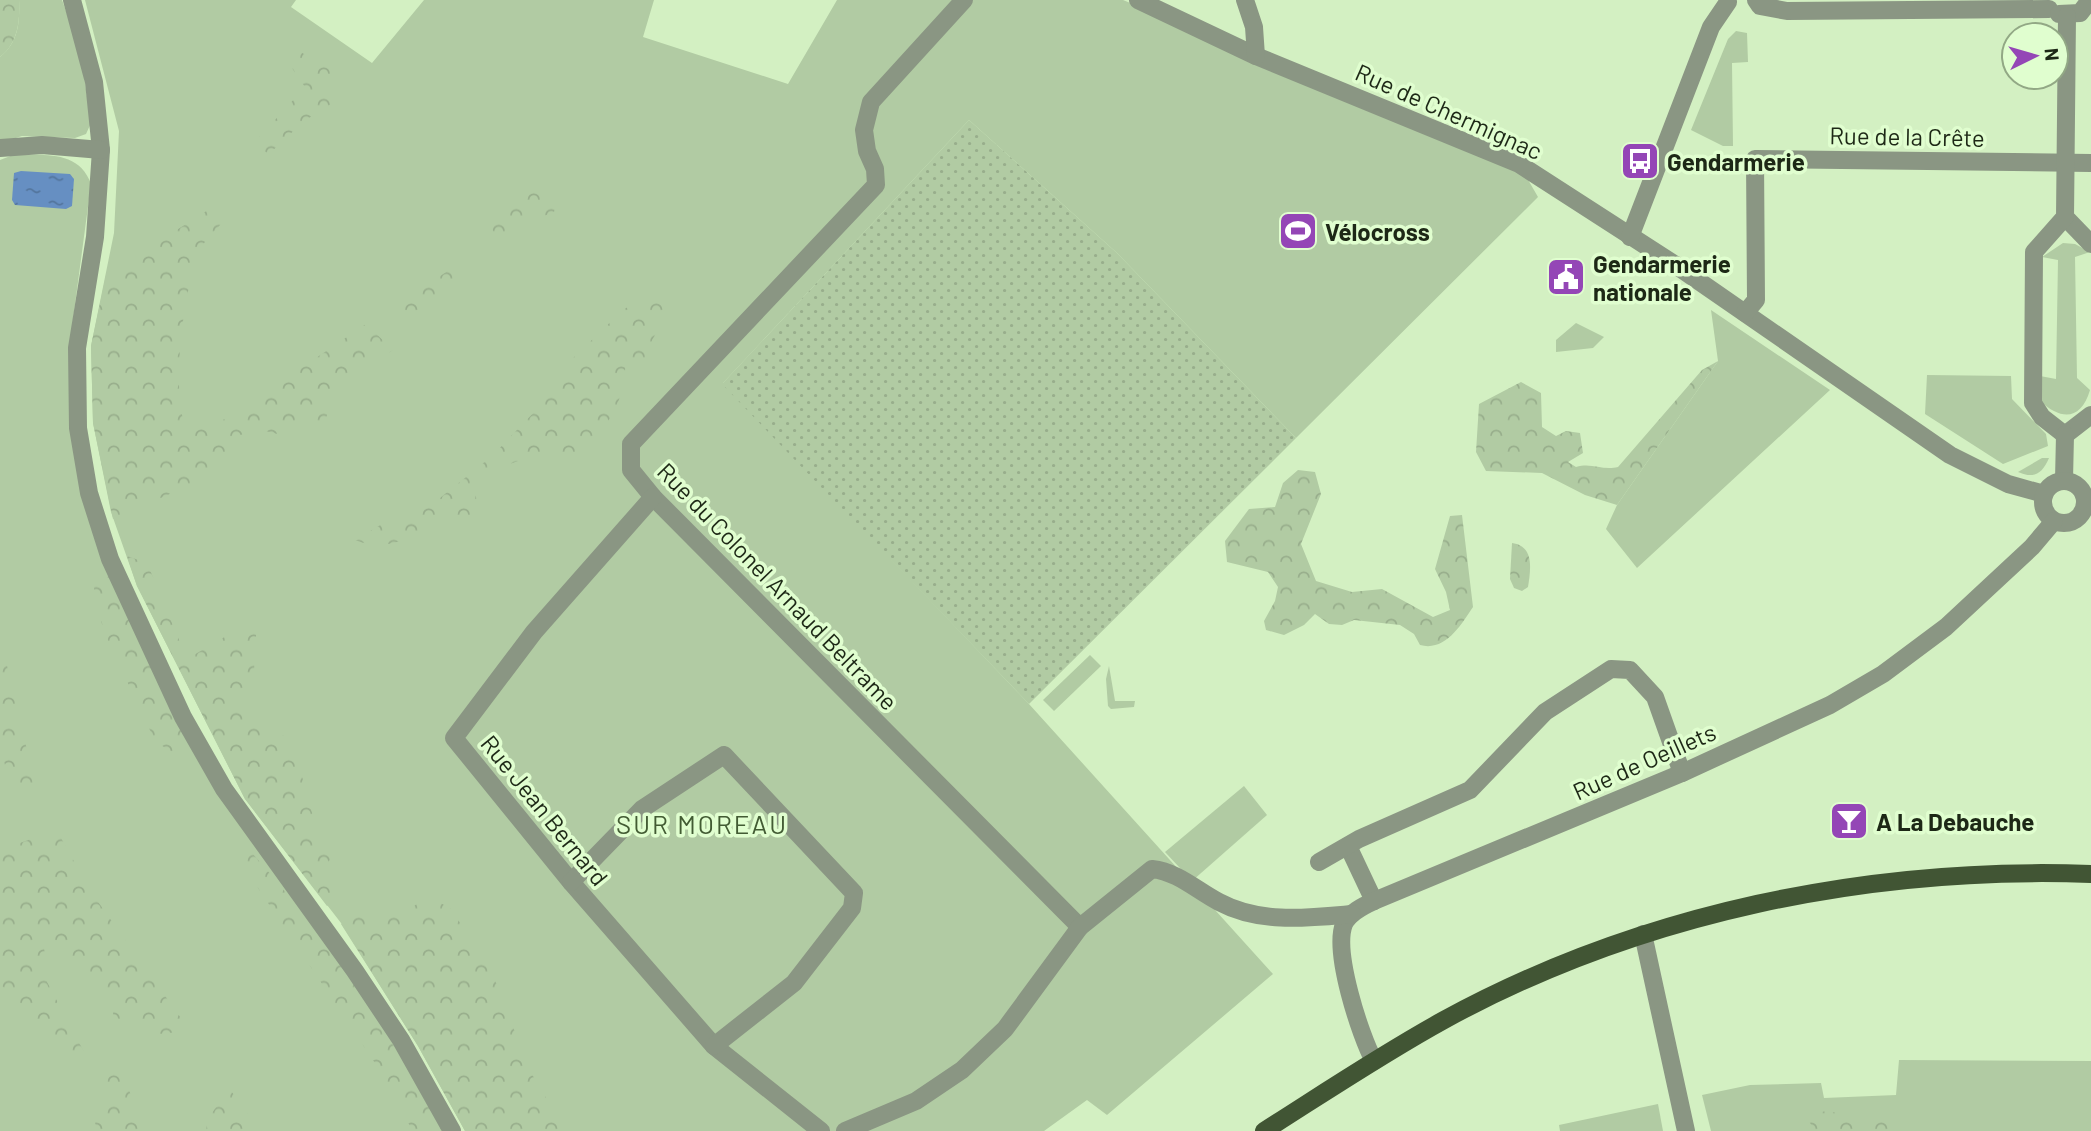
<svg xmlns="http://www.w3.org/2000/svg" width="2091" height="1131" viewBox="0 0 2091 1131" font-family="Barlow,sans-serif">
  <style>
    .grass { fill: #b1cba3 }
    .forest { fill: url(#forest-crowns) }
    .park { fill: url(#park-dots) }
    .water { fill: url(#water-ripples) }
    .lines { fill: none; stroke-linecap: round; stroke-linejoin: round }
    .minor { stroke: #8a9683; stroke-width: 18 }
    .major { stroke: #415534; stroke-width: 18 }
    .labels { text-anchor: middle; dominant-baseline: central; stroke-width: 7; stroke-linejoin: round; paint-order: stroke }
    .street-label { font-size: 24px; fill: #1d2816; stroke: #e0fecf }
    .poi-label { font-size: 24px; font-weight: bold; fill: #1d2816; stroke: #e0fecf; text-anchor: start }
    .neighbourhood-label { font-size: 26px; letter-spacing: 2px; fill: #425b33; stroke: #e0fecf }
  </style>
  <defs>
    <pattern id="forest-crowns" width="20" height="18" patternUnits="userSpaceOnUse" patternTransform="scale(1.75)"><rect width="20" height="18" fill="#b1cba3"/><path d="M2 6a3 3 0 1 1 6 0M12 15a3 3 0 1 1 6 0" fill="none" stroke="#98ae8c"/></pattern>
    <pattern id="park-dots" width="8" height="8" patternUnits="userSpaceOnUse" patternTransform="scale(1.75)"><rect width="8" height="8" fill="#b1cba3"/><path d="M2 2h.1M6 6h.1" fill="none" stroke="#98ae8c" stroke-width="1.8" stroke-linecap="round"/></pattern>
    <pattern id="water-ripples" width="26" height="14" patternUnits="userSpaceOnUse" patternTransform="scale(1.75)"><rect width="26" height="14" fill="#668fc2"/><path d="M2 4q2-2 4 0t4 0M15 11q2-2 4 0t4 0" fill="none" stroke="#53759d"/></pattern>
  </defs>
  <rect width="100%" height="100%" fill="#d3f0c2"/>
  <g class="grass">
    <path d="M19,0H62L80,50L91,123L86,134L75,138L22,136L0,143V57C18,43 20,23 19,0Z"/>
    <polygon points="85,0 296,0 291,7 372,63 424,0 654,0 643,37 788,84 837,0 1123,0 1519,164 1538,197 1296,438 1117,253 969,120 723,383 1029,704 1273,974 1107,1115 1087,1100 1044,1131 465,1131 418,1046 341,923 245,799 137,586 111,512 93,423 91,346 114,233 119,131"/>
    <polygon points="1736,31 1747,33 1748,62 1732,63 1733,146 1723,146 1691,130 1728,39"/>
    <path d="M13,155C44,155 79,150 91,184L72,327L78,473L171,708L381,1022L446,1131H0V160Z"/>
    <path d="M2063,243L2075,244L2090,252L2075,257L2077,378L2090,390C2081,420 2062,421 2040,401V376L2056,379L2058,260L2042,257Z"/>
    <polygon points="1711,310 1830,390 1637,568 1606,529 1617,505 1718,361"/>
    <polygon points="1576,323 1604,337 1593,348 1556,352 1556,340"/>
    <polygon points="1927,375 2011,376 2012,399 2046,434 2048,446 2003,464 1925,414"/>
    <path d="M2042,458H2049C2042,474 2034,479 2018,472Z"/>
    <polygon points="1090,655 1101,666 1054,711 1043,700"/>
    <polygon points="1109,666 1115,701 1135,701 1134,707 1111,709 1108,706 1106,679"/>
    <polygon points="1244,786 1267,815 1192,881 1165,852"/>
    <polygon points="1899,1060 2091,1061 2091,1131 1711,1131 1702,1095 1750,1085 1821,1083 1824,1098 1896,1095"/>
    <polygon points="1658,1104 1663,1131 1560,1131 1559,1125"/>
  </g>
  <g class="forest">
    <path d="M0,0H19C20,22 18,43 0,57Z"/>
    <polygon points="295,47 314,62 328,56 338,67 324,92 333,103 304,121 269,154 253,144 305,87 292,68"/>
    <polygon points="538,182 559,192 554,212 524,224 498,241 489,223 491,215"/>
    <path d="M219,203L221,224C214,232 205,240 200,250C184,286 170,392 186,428L226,419L366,324L393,350L337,385L326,418L289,437L262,430L240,435L224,470L113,519L93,423L91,346L106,275Z"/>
    <polygon points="449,270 457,278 455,290 424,311 396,317 393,309"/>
    <path d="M653,295L671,300C677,320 668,319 657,332C652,339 648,350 645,358L625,365C627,402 601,435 577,461C526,454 516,456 475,487L478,516L471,529L450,515C419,532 391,555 355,540L387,521L440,498L492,456L540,406L571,360L624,309Z"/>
    <path d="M1718,361L1617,505L1585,495L1542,473L1486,471L1476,452L1479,404L1521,382L1541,393L1542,427L1556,436L1566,431L1580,433L1583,453L1568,462L1576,467C1592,462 1602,471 1618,467L1702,370Z"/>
    <path d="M1298,470L1315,472L1321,494L1301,544L1316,581L1352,592L1382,589L1433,617L1450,610L1446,592L1435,569L1450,516L1462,515L1473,607C1461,625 1445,652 1420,645L1414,634L1400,625L1354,620L1342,625L1329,624L1315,614L1304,625L1284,635L1266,630L1264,621L1275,601L1278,587L1268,572L1227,562L1225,541L1249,509L1275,507L1283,483Z"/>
    <path d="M1512,543C1534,546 1531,568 1528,587L1522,591L1514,588L1510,579Z"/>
    <polygon points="127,556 147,563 187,659 257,618 254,671 239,713 292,740 317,831 332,856 324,870 349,892 327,906 245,799 137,586"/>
    <polygon points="95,565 103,565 185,732 179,757 155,741 104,632 94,592"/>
    <polygon points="0,636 37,792 22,803 5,765 0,742"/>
    <path d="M34,838H61L91,892L188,1028C154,1040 144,1032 113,1016L114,995L77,961L44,946L47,982L84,1052L76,1060L0,984V850Z"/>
    <path d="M252,853C328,938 387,1033 446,1131H412L395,1093L242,864Z"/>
    <polygon points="427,896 450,908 490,967 530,1071 566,1131 465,1131 418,1046 341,924 361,910 409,910"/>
    <polygon points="107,1065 126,1081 143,1131 98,1131 88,1104 108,1102"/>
    <polygon points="229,1088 260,1131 206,1131 208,1119"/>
    <polygon points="1802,1110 1898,1117 1902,1131 1815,1131"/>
  </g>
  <polygon class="park" points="969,120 1117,253 1296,438 1029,704 722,384"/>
  <polygon class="water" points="21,171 70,174 74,179 72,206 66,209 15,205 12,200 14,173"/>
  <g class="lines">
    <g class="minor">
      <polyline points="72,0 94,82 101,150 95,237 77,348 78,428 89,493 110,559 183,717 224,789 355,971 401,1040 452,1131"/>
      <polyline points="964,0 871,102 864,130 867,151 875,169 876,185 631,444 631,470 653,497 1080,927"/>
      <polyline points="1138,0 1256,56 1519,164 1674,264 1950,455 2008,484 2044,494"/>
      <polyline points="1245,0 1254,27 1256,56"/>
      <polyline points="1756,0 1760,6 1787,11 2049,9"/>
      <polyline points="2059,14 2080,13 2090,0"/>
      <polyline points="0,148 42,145 101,150"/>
      <polyline points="2065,217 2091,244"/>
      <polyline points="1630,237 1711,27 1728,2"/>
      <polyline points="1745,313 1756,300 1755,159 2091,163"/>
      <polyline points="2065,435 2042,417 2033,403 2034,252 2065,217 2067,16"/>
      <polyline points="2065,435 2091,415"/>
      <polyline points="2064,480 2065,435"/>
      <circle cx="2064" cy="502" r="21"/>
      <polyline points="653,497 534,632 454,738 571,882 714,1046 821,1131"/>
      <polyline points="1348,846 1374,901"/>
      <polyline points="1319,862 1359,839 1470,790 1545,712 1611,669 1630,670 1655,697 1682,773"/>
      <polyline points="571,882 642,809 724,755 854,893 852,908 794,983 714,1046"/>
      <polyline points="1643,934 1686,1131"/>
      <path d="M1374,1061C1360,1035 1333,952 1344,924C1349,913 1363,906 1374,901L1682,773L1830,705L1883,674L1946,627L2032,547L2054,521"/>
      <path d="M845,1131L916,1101L962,1070L1005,1029L1080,927L1152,869C1178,872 1196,890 1219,902C1260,924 1308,918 1352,914"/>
    </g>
    <path class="major" d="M1264,1131C1324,1093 1382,1054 1444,1020C1640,913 1868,866 2091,874"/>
  </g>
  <defs>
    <symbol id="bus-square" viewBox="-11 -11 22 22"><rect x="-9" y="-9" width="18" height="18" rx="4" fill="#9446b6" stroke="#e0fecf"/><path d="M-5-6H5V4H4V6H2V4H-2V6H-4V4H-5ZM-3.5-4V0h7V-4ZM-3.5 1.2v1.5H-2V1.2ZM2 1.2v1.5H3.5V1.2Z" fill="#fff"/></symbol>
    <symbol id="stadium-square" viewBox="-11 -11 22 22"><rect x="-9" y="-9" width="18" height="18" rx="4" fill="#9446b6" stroke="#e0fecf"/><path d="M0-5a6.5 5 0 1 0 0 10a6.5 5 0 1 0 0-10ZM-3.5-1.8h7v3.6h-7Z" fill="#fff"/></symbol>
    <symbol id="civic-square" viewBox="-11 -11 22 22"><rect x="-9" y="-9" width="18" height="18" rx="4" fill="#9446b6" stroke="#e0fecf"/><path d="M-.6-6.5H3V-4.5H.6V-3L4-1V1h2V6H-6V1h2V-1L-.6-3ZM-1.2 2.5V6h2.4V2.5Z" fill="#fff"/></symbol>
    <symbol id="bar-square" viewBox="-11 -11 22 22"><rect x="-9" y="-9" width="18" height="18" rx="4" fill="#9446b6" stroke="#e0fecf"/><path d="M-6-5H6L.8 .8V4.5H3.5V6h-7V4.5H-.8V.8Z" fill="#fff"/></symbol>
  </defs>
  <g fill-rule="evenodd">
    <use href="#bus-square" x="1618" y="139" width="44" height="44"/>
    <use href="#stadium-square" x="1276" y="209" width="44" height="44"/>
    <use href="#civic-square" x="1544" y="255" width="44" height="44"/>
    <use href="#bar-square" x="1827" y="799" width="44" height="44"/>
  </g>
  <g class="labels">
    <g class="street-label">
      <text transform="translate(1449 111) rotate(24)">Rue de Chermignac</text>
      <text transform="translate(1907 136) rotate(1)">Rue de la Crête</text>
      <text transform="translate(778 586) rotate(46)">Rue du Colonel Arnaud Beltrame</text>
      <text transform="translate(1644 761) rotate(-24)">Rue de Oeillets</text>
      <text transform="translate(545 810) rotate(51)">Rue Jean Bernard</text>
    </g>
    <g class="poi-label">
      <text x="1667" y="161">Gendarmerie</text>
      <text x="1325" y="231">Vélocross</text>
      <text x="1593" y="263">Gendarmerie<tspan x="1593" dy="28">nationale</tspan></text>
      <text x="1876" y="821">A La Debauche</text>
    </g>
    <g class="neighbourhood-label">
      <text x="702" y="823">SUR MOREAU</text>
    </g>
  </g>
  <g transform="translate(2035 56) rotate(85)"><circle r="33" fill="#e0fecf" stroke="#92a885" stroke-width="2"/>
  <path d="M0-5L12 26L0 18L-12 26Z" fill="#9446b6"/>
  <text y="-10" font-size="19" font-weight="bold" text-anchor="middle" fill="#1d2816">N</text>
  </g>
</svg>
